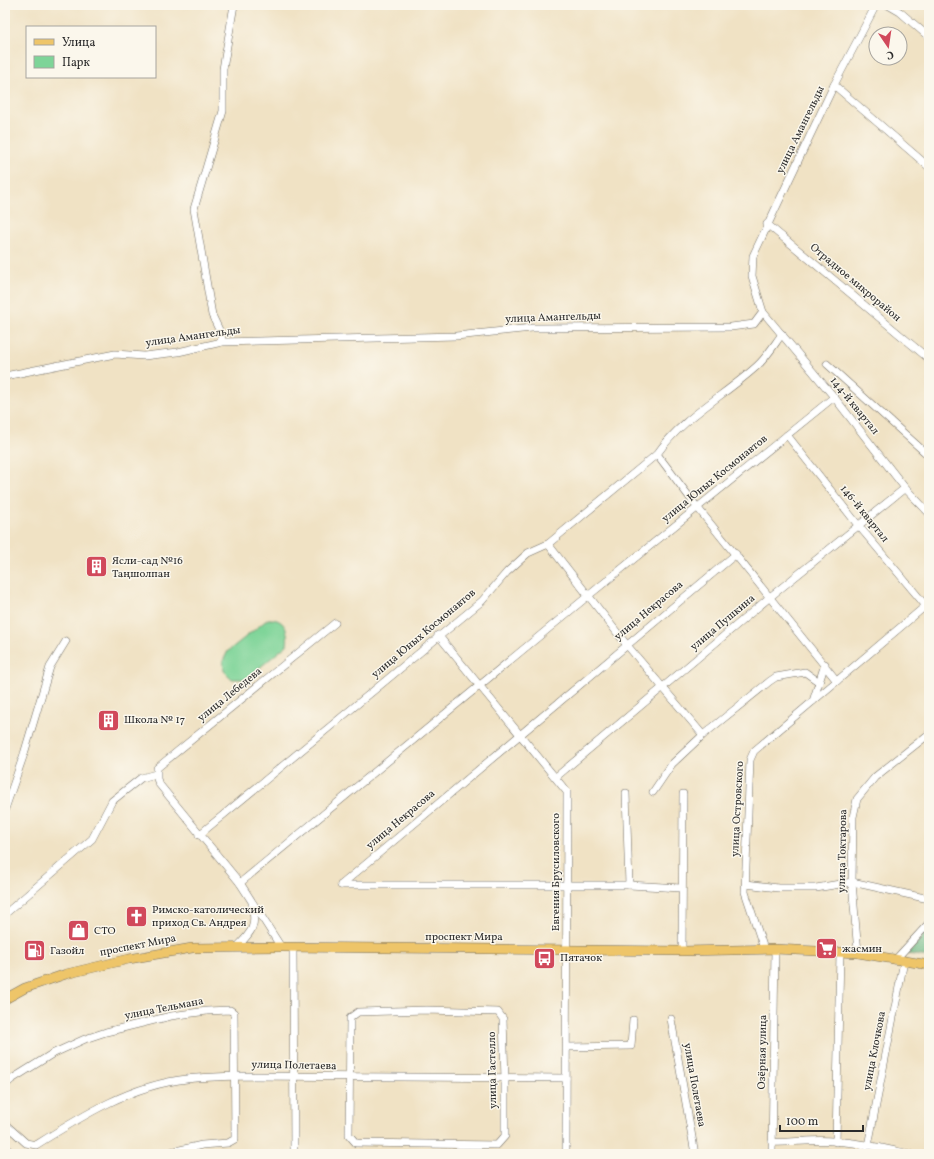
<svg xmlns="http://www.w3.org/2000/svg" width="934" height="1159" viewBox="0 0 934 1159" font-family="Vollkorn,serif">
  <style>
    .green { fill: #7ed498; stroke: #548062 }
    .forest { fill: #66b680; stroke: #487056 }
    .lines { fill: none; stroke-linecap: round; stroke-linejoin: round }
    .minor-casing { stroke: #706b61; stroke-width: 8 }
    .major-casing { stroke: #706b61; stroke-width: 10 }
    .minor { stroke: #fff; stroke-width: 7 }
    .major { stroke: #eec569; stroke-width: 9 }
    .labels { text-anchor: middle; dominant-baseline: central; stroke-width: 3; stroke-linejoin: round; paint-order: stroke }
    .street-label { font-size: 11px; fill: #2b2b2b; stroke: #fbf7ec }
    .poi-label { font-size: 11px; fill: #2b2b2b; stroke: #fbf7ec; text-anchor: start }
  </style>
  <rect width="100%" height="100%" fill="#fbf7ec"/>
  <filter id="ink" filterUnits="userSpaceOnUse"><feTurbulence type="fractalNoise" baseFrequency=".025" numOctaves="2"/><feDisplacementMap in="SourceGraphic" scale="8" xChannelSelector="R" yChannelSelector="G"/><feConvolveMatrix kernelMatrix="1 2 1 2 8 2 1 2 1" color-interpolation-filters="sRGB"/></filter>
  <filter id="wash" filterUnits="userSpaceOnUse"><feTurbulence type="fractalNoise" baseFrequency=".012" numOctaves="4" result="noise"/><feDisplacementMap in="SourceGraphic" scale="16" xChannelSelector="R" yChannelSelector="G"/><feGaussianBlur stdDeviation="0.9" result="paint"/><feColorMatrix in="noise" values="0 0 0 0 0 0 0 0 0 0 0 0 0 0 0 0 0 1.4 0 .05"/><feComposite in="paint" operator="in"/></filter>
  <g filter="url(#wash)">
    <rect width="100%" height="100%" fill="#f0e2c4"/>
    <path class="green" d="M268,619C285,618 289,631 287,645L246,679H232L224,671L223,661L228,651Z"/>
    <polygon class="forest" points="929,928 929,957 908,954"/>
  </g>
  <g filter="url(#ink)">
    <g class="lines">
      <defs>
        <g id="minor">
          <polyline points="888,5 900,12 929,37"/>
          <polyline points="834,85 929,167"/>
          <polyline points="767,224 929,359"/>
          <polyline points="763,312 834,397 905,488 929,513"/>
          <polyline points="222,342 221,334 212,315 194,209 223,111 223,69 234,5"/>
          <polyline points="827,364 929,456"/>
          <polyline points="5,376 115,354 144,356 178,352 222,342 456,336 532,328 731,327 754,324 763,312 752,276 753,256 834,85 876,5"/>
          <polyline points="787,435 858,525 926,606"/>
          <polyline points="657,454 697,507 837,681"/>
          <polyline points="548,544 626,644 703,735"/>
          <polyline points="438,635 567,792 566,1154"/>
          <polyline points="813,701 825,664"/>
          <polyline points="556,777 770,597 905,488"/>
          <polyline points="653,792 672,764 703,735 770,681 776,677 805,672 819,682"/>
          <polyline points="626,793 629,885"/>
          <polyline points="5,809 24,754 50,667 66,641"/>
          <path d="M199,835L482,601L507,572L528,553L548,544L657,454C683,417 724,396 757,366C767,357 774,345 782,334"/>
          <polyline points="240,883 588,596 834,397"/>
          <polyline points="746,884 778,888 816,888 852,882 929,899"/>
          <polyline points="341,885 736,554"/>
          <polyline points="341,885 629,885 681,888"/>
          <polyline points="5,914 92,839 112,801 141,778 156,774"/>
          <path d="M237,947C252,932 257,926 252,905"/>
          <polyline points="281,947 240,883 159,784 157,779 157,768 335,623"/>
          <polyline points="293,948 294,1154"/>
          <polyline points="764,949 745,892 750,760 754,751 929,603"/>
          <polyline points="682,951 683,794"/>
          <polyline points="858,953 852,882 853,817 857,799 875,777 929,734"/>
          <polyline points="895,960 929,923"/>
          <polygon points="427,1010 498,1012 503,1019 505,1079 505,1136 497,1145 356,1143 349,1135 350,1018 358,1012"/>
          <polyline points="671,1019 695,1154"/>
          <polyline points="567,1047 631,1046 633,1020"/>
          <polyline points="5,1085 12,1079 52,1054 85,1039 106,1032 171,1016 207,1011 230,1010 234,1013 235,1139 228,1143 202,1145 162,1154"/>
          <path d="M5,1124L26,1143L36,1145C82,1116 131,1085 187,1079C203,1077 220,1077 236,1076L566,1078"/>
          <path d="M772,1142C784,1143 795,1141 806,1141C840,1138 877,1147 910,1154"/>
          <polyline points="836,1142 840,953"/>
          <polyline points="868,1146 904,961"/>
          <polyline points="5,1147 12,1154"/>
          <polyline points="772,1154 775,949"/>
          <polyline points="928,1154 929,1151"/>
        </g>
        <polyline id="major" points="5,999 25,988 66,974 129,959 192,948 281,947 682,951 775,949 858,953 929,965"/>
      </defs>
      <use href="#minor" class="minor-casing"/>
      <use href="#major" class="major-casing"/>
      <use href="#minor" class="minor"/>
      <use href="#major" class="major"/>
    </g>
  </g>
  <defs>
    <symbol id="building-square" viewBox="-11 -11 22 22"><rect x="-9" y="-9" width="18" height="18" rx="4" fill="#d1495b" stroke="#fbf7ec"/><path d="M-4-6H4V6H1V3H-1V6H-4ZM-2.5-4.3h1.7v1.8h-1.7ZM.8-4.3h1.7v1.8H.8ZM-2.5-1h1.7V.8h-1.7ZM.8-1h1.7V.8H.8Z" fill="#fff"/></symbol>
    <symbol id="church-square" viewBox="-11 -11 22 22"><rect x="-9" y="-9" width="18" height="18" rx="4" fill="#d1495b" stroke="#fbf7ec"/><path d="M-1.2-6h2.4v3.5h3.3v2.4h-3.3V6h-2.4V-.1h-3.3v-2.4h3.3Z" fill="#fff"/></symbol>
    <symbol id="shop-square" viewBox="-11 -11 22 22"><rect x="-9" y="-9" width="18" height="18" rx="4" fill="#d1495b" stroke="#fbf7ec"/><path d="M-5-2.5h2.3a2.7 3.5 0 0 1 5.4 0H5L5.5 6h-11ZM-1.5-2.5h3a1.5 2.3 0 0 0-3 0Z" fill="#fff"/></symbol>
    <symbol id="supermarket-square" viewBox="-11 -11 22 22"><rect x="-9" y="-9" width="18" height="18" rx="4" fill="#d1495b" stroke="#fbf7ec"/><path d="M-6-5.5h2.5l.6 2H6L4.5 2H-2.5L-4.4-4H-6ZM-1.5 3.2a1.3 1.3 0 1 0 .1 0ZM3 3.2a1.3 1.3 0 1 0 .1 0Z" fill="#fff"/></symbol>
    <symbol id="fuel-square" viewBox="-11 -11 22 22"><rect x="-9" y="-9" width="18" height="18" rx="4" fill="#d1495b" stroke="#fbf7ec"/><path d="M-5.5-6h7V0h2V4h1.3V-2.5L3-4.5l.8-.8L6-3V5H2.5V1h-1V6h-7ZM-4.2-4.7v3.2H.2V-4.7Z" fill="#fff"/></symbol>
    <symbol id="bus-square" viewBox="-11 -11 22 22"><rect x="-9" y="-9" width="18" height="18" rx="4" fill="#d1495b" stroke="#fbf7ec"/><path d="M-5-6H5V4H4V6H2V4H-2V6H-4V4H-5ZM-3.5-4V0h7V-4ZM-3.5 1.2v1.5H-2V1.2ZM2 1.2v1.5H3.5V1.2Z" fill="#fff"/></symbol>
  </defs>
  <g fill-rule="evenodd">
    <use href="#building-square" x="84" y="554" width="25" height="25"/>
    <use href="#building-square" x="96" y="708" width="25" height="25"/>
    <use href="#church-square" x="124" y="904" width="25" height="25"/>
    <use href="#shop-square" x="66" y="918" width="25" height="25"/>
    <use href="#supermarket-square" x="814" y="936" width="25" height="25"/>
    <use href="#fuel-square" x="22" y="938" width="25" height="25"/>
    <use href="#bus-square" x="532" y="946" width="25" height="25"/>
  </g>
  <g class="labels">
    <g class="street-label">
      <text transform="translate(801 130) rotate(-64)">улица Амангельды</text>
      <text transform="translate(855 283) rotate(40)">Отрадное микрорайон</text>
      <text transform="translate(553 318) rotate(-2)">улица Амангельды</text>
      <text transform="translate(193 337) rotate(-8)">улица Амангельды</text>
      <text transform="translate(854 406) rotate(51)">144-й квартал</text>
      <text transform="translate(715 479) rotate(-39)">улица Юных Космонавтов</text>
      <text transform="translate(864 514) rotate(51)">146-й квартал</text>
      <text transform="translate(649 611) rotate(-40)">улица Некрасова</text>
      <text transform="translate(723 623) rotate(-40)">улица Пушкина</text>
      <text transform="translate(424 634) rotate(-40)">улица Юных Космонавтов</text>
      <text transform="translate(230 695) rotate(-39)">улица Лебедева</text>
      <text transform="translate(738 809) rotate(-87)">улица Островского</text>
      <text transform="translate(401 820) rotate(-40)">улица Некрасова</text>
      <text transform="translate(843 851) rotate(-89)">улица Токтарова</text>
      <text transform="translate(556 872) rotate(-90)">Евгения Брусиловского</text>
      <text x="464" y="937">проспект Мира</text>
      <text transform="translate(138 946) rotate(-11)">проспект Мира</text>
      <text transform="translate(164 1009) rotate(-11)">улица Тельмана</text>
      <text transform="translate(875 1051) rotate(-79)">улица Клочкова</text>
      <text transform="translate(763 1052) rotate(-89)">Озёрная улица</text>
      <text transform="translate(294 1066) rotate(1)">улица Полетаева</text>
      <text transform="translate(493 1070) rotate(-91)">улица Гастелло</text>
      <text transform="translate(694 1085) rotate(80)">улица Полетаева</text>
    </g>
    <g class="poi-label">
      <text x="112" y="561">Ясли-сад №16<tspan x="112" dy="13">Таңшолпан</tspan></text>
      <text x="124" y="720">Школа № 17</text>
      <text x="152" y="910">Римско-католический<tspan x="152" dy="13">приход Св. Андрея</tspan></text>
      <text x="94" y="931">СТО</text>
      <text x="842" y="949">жасмин</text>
      <text x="50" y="951">Газойл</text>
      <text x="560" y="958">Пятачок</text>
    </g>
  </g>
  <rect width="934" height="1159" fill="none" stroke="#fbf7ec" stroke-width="20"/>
  <rect x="26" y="26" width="130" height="52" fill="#fbf7ec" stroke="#a8a59f"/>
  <rect x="34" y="39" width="20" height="6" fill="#eec569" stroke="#a8a59f"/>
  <text x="62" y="46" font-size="12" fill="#2b2b2b">Улица</text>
  <rect x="34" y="56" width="20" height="12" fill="#7ed498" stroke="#a8a59f"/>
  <text x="62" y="66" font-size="12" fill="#2b2b2b">Парк</text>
  <g transform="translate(888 46) rotate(167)"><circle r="19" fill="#fbf7ec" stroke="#a8a59f"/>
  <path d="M0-3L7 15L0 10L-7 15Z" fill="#d1495b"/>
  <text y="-6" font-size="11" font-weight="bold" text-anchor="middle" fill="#2b2b2b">С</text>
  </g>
  <path d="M780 1125v6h83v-6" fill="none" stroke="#2b2b2b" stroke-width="2"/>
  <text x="786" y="1125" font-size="12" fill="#2b2b2b" stroke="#fbf7ec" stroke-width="3" paint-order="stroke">100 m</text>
</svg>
